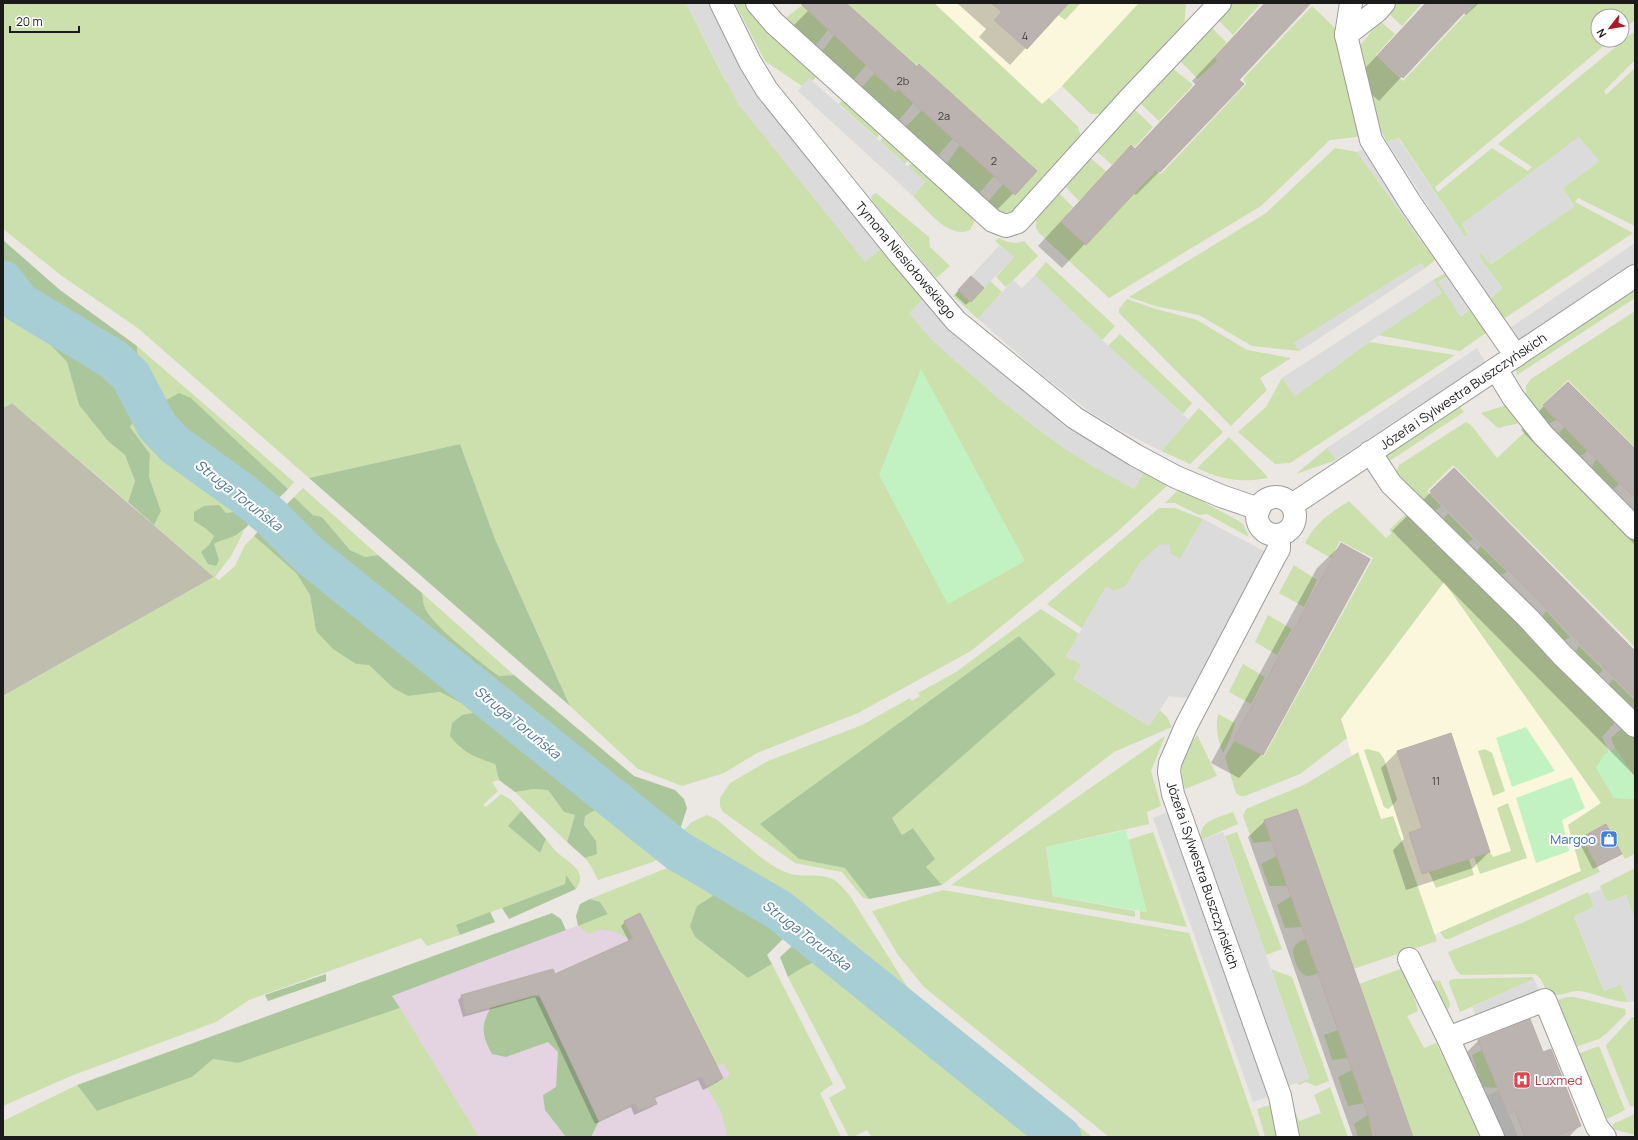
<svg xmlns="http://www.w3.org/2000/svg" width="1638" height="1140" viewBox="0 0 1638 1140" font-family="Manrope,sans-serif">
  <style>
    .industrial { fill: #e4d4e2 }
    .education { fill: #faf7dc }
    .construction { fill: #bebdae }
    .grass { fill: #cbe0ad }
    .forest { fill: #acc69b }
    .park { fill: #c3f2c2 }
    .parking { fill: #dbdbdb }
    .shadow { fill: #0003 }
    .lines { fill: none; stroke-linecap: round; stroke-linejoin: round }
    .river { stroke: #a7ced4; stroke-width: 41 }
    .building { fill: #bbb3af; stroke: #bbada6 }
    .street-casing { stroke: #9c9c9c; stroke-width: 24 }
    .street { stroke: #fff; stroke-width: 22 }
    .labels { text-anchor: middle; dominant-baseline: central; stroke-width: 4; stroke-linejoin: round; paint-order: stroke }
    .number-label { font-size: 11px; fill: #434140 }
    .street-label { font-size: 13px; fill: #1b1b1b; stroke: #fff }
    .shop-label { font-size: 13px; fill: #366cbe; stroke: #fff; text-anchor: end }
    .health-label { font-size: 13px; fill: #be3a42; stroke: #fff; text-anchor: start }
    .water-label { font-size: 14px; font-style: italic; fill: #517a97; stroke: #fff }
  </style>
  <rect width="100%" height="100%" fill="#ebe7e2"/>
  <polygon class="industrial" points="645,900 822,1137 479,1137 392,996"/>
  <g class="education">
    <polygon points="934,3 1139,3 1062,86 1042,104"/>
    <polygon points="1444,582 1601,803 1568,825 1581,871 1408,946 1341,719"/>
  </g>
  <polygon class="construction" points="12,403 214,577 3,696 3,408"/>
  <g class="grass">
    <polygon points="3,3 686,3 725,80 865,261 881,249 924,298 928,335 930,338 998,398 1033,425 1064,448 1134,489 1144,472 1169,484 1117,532 971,651 858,713 757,753 724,773 682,786 638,769 570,706 495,539 460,444 309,478 139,329 62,276 3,229"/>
    <polygon points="735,3 751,3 819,73 813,81 809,78 802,86 765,61"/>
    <polygon points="805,3 808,10 828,30 813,49 782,21"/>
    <polygon points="846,3 934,3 1042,104 1049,98 1078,127 1081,137 1013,212 993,213 985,205 1003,184 1015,195 1036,171 920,64 917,67"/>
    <polygon points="1069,3 1081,3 1065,20 1058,15"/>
    <polygon points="1139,3 1186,3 1184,29 1102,114 1091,114 1062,86"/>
    <polygon points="1230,3 1261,3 1233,35 1216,18"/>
    <polygon points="1392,3 1422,3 1402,26 1385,10"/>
    <polygon points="1476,3 1635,3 1635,20 1622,31 1622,16 1598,16 1598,40 1611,40 1435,187 1438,192 1492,148 1528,171 1532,167 1498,144 1635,31 1635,60 1604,91 1606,95 1635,68 1635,226 1578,198 1575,202 1633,233 1502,320 1489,300 1502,288 1478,255 1481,253 1491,264 1574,206 1563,188 1599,161 1579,137 1462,224 1468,235 1465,237 1399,138 1387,142 1377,123 1359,47 1380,21 1395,34 1376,55 1403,81"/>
    <polygon points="1312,6 1340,33 1365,136 1330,140 1261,206 1109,298 1039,233 1036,228 1036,216 1058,192 1073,207 1061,222 1086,245 1156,171 1161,174 1246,84 1243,79"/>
    <polygon points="1209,25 1227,43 1214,57 1217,61 1198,79 1178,59"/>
    <polygon points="834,35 866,65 852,82 818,57"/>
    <polygon points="1171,67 1193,85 1159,121 1139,102"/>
    <polygon points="874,74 895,92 898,89 913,103 896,124 859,90"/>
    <polygon points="845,97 882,130 877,138 839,104"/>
    <polygon points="1133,108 1153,127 1135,147 1131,144 1112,165 1095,150"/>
    <polygon points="922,110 953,138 935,159 903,130"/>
    <polygon points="887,133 911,156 905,164 880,141"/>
    <polygon points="960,145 994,176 976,197 943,169"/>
    <polygon points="1335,148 1357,152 1426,248 1434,251 1439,257 1425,268 1421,263 1294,343 1300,351 1252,346 1199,315 1155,306 1129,297 1266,213"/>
    <polygon points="1089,157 1107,172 1079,201 1064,185"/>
    <path d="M915,159L971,214L974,222L970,230C949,240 926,209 913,196L925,182L908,167Z"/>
    <polygon points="876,193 929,237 930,247 950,266 936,278 872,201 871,196"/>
    <path d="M999,238C1007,242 1015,245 1024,241L1038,256L1006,287L996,277L1014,257L995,241Z"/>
    <polygon points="1046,262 1115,326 1102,340 1035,275"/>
    <polygon points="1449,271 1451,274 1438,282 1461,316 1474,307 1490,330 1460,351 1378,335 1442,293 1433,280"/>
    <polygon points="990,281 1002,292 978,319 953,296 958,290 971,302"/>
    <polygon points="3,289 13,301 40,324 39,333 67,362 79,405 108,441 125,455 135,481 128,502 12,403 3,408"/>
    <polygon points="1635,289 1635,298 1517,375 1516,368"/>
    <polygon points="1127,299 1153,308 1197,320 1247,350 1291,358 1260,378 1267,390 1231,426 1119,313 1119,309"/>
    <polygon points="1635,311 1635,448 1568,380 1542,405 1556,420 1548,424 1526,397 1526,386 1531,379"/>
    <polygon points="1120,334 1192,403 1183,414 1108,346"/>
    <polygon points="1369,342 1455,355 1290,463 1275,464 1238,432 1266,407 1282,378 1295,396"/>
    <polygon points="137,346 294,482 288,489 191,398 166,400 162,421 139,379"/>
    <polygon points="1507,405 1524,422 1498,428 1481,413"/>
    <polygon points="1459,406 1464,412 1385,464 1381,457"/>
    <polygon points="1199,408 1223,432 1190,464 1161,451"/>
    <path d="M141,409L148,425L159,439L241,505L233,512L194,521L205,527L214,536L209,545L201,552L219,540L230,538L244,531L231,556L215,577L219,580L235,566L245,545L254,536L296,573L310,595L316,631L356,664L369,665L393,688L408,696L440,692L478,712L459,747L480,758L495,764L499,780L492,782L498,791L483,805L486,807L501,794L510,799L521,811L509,826L540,853L546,839C550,844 554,850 559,854C571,864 588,872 576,889L566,876L565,884L457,925L460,935L427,946L421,938L249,1000L216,1022L71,1076L3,1106V696L214,577L154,525L161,511L149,477L150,454L130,427Z"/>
    <polygon points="1466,422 1471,425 1497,458 1528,429 1635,537 1635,647 1453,465 1427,491 1441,506 1436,510 1431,511 1400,482 1396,472 1399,465"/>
    <polygon points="1564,427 1587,451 1583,455 1576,456 1559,436 1560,432"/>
    <path d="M1229,437L1265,474L1268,478C1240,483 1222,480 1197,468Z"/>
    <polygon points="1327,448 1336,460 1296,474"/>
    <polygon points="1596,459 1619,484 1615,488 1611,489 1592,468 1594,462"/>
    <polygon points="303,488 378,555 365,557 350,550 322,517 313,515 294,497"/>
    <polygon points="1179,489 1237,520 1243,524 1249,537 1207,514 1199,515 1175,503 1165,503"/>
    <path d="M1349,501L1386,538L1392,533L1389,530L1409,511L1619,718L1602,737L1609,752L1603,756L1614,798L1635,799V854L1625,859L1606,824L1582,837L1600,872L1449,939H1445L1440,932L1581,871L1568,825L1601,803L1444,582L1341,719L1347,738L1300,774L1245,796H1240L1236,793L1225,757L1234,741L1264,756L1373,558L1340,541L1331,558L1305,543C1318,520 1328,515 1349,501Z"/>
    <polygon points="1159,508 1175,508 1203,519 1180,559 1171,554 1141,561 1125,587 1114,591 1106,587 1082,628 1047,604"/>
    <polygon points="1448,513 1473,539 1467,543 1462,545 1441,523"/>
    <polygon points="1481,546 1507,572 1498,577 1475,554"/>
    <polygon points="1294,565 1317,580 1304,607 1279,593"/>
    <path d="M422,593L514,675L499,676C482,663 429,624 424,605C423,601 423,597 422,593Z"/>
    <polygon points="1041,609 1079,634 1066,656 1082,665 1073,679 1149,726 1160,710 1167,717 1172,727 1114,752 942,885 925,867 934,859 913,828 902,835 892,818 1056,674 1019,636 799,859 845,868 869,899 863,898 842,872 795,863 723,812 720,806 720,798 730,783 768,761 862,725 910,698 912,701 920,696 918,693 956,672"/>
    <polygon points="1546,611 1570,637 1562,642 1540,620"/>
    <polygon points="1268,615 1292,629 1277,655 1255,642"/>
    <polygon points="1579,646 1603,670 1597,675 1573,655"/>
    <polygon points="1243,664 1265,677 1251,704 1229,692"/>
    <polygon points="1613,679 1635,701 1633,706 1627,708 1608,685"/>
    <path d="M1218,714L1235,723L1230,739L1223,753C1218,740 1215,728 1218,714Z"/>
    <polygon points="1627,724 1635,733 1635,778 1615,748 1611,738"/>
    <path d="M1197,735L1217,776L1185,789C1178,762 1182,757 1197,735Z"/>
    <polygon points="1165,736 1151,771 1161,806 1147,812 1149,824 1046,847 1053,896 1135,911 1135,917 951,885"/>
    <polygon points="1367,749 1379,752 1384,759 1397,799 1395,803 1388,809 1384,807 1364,750"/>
    <polygon points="1485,749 1492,753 1505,791 1493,796 1478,751"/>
    <polygon points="1358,752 1381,819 1393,816 1437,941 1353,969 1297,809 1265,820 1271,841 1253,843 1243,816 1246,809 1304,785"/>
    <polygon points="534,789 548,790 564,812 575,815 567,842 515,792"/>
    <polygon points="1508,803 1527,858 1480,874 1474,857 1490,852 1493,857 1511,851 1497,808"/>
    <polygon points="597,809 616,816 623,811 670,850 653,862 598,880 592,868 585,858 596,854 584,825 585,816"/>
    <path d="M1233,812L1238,824L1201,840C1198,820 1218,818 1233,812Z"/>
    <path d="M707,815L716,819C735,834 760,860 781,870C800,880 813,872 830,878C838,881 844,889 850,896L908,988L1092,1137H1066L786,908L736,878L684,830L692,822Z"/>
    <polygon points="1153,832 1187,927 1140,919 1140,911 1146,912 1128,840"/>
    <polygon points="1237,832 1282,949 1266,955 1225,836"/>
    <polygon points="1277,856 1287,886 1269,886 1261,864"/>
    <polygon points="1469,859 1474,875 1436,888 1429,872"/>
    <polygon points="677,864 714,896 695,937 748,978 772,964 833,1084 820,1093 841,1137 725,1137 727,1134 721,1112 707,1087 730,1075 723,1063 701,1075 713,1059 640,913 634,940 612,931 601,929 591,934 587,933 578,926 608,914 600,902 590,899"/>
    <polygon points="1635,868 1635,920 1626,895 1609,902 1605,899 1600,886"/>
    <polygon points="943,890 1189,933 1260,1137 1109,1137 924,987 898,955 872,911"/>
    <path d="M1588,892L1594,905L1590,909L1574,917L1604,991L1621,984L1628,1002C1612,1002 1595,993 1579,991C1571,990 1560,997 1552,994C1543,991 1544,978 1535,974L1461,975L1456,970L1448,952L1524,922Z"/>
    <polygon points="1291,896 1302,927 1285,928 1277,905"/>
    <path d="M1306,939L1318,973C1315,974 1311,976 1308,976C1298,975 1294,959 1293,951C1294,944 1300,941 1306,939Z"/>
    <path d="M823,960L832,961L1043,1137H871L867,1130L853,1137H849L829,1098L846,1088L788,977C800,968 809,962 823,960Z"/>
    <polygon points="1406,967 1418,1011 1407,1016 1424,1048 1436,1043 1482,1137 1413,1137 1359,984"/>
    <polygon points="1271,969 1292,977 1329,1081 1316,1086 1306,1082 1299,1085 1298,1083 1309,1078"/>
    <polygon points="1532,977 1534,979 1460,1012 1449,983 1450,980 1453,979"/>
    <path d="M1423,980L1440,981L1450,1003C1450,1007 1449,1009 1446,1010Z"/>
    <polygon points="1567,997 1574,997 1625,1009 1626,1014 1607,1033 1599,1039 1573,1048 1552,1002"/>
    <polygon points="400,1008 479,1137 3,1137 3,1121 77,1085 97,1111 192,1077 213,1059 238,1063"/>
    <polygon points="1632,1017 1634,1017 1635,1019 1635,1107 1634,1107 1630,1106 1606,1046 1607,1044"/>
    <polygon points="1338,1030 1348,1058 1332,1060 1324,1035"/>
    <polygon points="1599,1046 1625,1110 1607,1119 1578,1054"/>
    <polygon points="1482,1050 1498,1088 1482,1087 1472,1055"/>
    <polygon points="1352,1070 1364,1103 1348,1106 1338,1077"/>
    <polygon points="1330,1087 1348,1137 1298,1137 1289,1097 1299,1121 1321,1113 1314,1095"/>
    <polygon points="1270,1105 1277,1137 1265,1137 1257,1109"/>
    <polygon points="1635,1114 1635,1135 1613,1129 1613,1124"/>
    <polygon points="1368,1115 1373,1137 1358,1137 1354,1124"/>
  </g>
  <g class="forest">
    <polygon points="3,240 60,290 137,346 139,379 126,364 107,347 23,296 3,271"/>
    <polygon points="40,324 118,376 133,393 141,409 130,427 150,454 149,477 161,511 154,525 128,502 135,481 125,455 108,441 79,405 67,362 39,333"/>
    <path d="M179,393L191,398L288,489L270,507C259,499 249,490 238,482C211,463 183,447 162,421L166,400Z"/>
    <polygon points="460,444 495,539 570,706 309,478"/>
    <path d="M294,497L313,515L322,517L350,550L365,557L378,555L422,593C423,597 423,601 424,605C429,624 482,663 499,676L514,675L634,776L675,790L684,799L687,808L678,836L668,837L276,515Z"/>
    <path d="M219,505L226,513L233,512L241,505L257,514C250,524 243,532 232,537C225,540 220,540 214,544L219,560L216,566L208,564L201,552L209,545L214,536L205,528L194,521V512L204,506Z"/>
    <path d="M267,521L306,561L623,811L616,816L597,809L585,816L584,825L596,841L597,854L585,858L567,842L575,815L564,812L548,790L534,789L515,792L499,780L495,764C475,757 463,753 450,736L452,723L462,715L478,712L440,692L408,696L393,688L369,665L356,664L333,649L316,631L310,595L296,573L254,536Z"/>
    <polygon points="1019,636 1056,674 892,818 902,835 913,828 935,859 926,867 942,885 869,899 845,868 799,859 760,824"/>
    <polygon points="521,811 546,839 540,853 508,826"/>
    <polygon points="687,860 779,914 792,930 767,955 772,964 748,978 695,937 690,926 697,906 713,896 677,864"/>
    <polygon points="566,875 576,889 509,919 502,908 565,884"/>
    <polygon points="590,899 600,902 608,914 578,926 576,916 580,904"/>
    <polygon points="490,912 495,922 460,935 456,925"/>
    <polygon points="552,913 561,919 566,930 392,996 400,1008 238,1063 213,1059 192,1077 97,1111 77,1085"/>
    <path d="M803,936L832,961C814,959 803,967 788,977L780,957Z"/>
    <polygon points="326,974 326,981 268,1001 265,995"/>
    <path d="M533,995L540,997L599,1121L591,1137H566L545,1110L543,1095L556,1087L558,1052L548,1042L506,1057L492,1054C482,1035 480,1027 491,1007Z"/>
  </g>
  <g class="park">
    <polygon points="921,369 1025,561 948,604 879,475"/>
    <polygon points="1526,727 1555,771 1512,787 1496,738"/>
    <polygon points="1615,748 1635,778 1635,799 1614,798 1596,768 1603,756"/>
    <polygon points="1572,777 1585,808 1562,820 1569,851 1536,863 1516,798"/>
    <polygon points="1126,830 1147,912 1053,896 1046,847"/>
  </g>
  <g class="parking">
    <polygon points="686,3 709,3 742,69 766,107 881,249 865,262 738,104"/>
    <polygon points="809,78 925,182 913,196 798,91"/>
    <polygon points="1579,137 1599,161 1563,188 1574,207 1490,264 1481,253 1478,255 1502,288 1489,300 1387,142 1398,138 1465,237 1468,234 1462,224"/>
    <polygon points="1363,149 1434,251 1426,248 1357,152"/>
    <polygon points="1635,243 1635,265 1516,344 1507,330"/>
    <polygon points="1000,245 1014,257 984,288 971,276"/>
    <polygon points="1421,263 1425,268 1300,351 1294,343"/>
    <polygon points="1451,274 1474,307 1460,316 1438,282"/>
    <polygon points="1035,275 1102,340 1189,420 1161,451 1118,429 1090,412 1041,374 978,319 1013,280 1022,288"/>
    <polygon points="1433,280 1442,293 1369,342 1295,396 1282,378"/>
    <polygon points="924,298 943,321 965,343 1040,405 1085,438 1144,472 1134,489 1097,469 1064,448 1033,425 998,398 930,338 909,313"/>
    <polygon points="1477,348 1485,362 1336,460 1327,448"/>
    <polygon points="1203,519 1266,552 1190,696 1184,698 1169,696 1149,726 1073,679 1081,665 1066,656 1106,587 1114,591 1125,587 1141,561 1159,545 1169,544 1171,554 1180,559"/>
    <polygon points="1169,812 1268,1097 1253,1102 1153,818"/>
    <polygon points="1223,832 1309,1079 1288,1086 1201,840"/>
    <polygon points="1601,889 1605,899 1609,902 1626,895 1635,920 1635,1001 1628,1002 1620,984 1604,991 1574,916 1590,909 1594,905 1589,894"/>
    <polygon points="1534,979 1542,997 1479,1022 1472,1007"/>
    <polygon points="1499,1090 1518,1137 1501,1137 1485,1097"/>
  </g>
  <g class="shadow">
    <polygon points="816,3 845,3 1035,171 990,217 785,34"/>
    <polygon points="957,3 1067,3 1010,65 979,37 986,29"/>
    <polygon points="1265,3 1308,3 1238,80 1242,84 1159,172 1136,195 1133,193 1062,268 1038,246 1108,170 1131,147 1134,150 1196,85 1192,81"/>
    <polygon points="1426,3 1479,3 1466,15 1462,12 1379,101 1355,79"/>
    <polygon points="967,281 983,288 966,305 955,295"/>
    <polygon points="1544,406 1635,451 1635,545 1521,430"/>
    <polygon points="1454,469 1635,652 1635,776 1392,531"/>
    <polygon points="1341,545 1262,754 1239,778 1211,763 1317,568"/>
    <polygon points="1451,735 1489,852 1473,868 1406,890 1393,850 1404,839 1381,768 1397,752"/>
    <polygon points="1265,821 1411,1137 1353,1137 1248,837"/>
    <polygon points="1583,838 1621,853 1617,857 1593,869 1579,842"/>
    <polygon points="625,922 722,1078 718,1082 703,1090 698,1080 653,1099 656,1103 652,1107 634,1115 631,1107 595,1124 535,997 463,1017 458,1000 462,996 554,975 629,942 621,926"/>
    <polygon points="1479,1040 1543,1053 1580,1125 1569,1137 1502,1137 1462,1057"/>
  </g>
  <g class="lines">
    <polyline class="river" points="3,281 20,303 113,359 131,376 157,426 175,445 242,493 270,516 309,555 678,851 779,910 1061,1137"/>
  </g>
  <g class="building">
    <polygon points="800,3 846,3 917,67 919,64 1037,171 1015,195 898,89 895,92"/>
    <polygon points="991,3 1069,3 1027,49 994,20 1002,12"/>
    <polygon points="1265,3 1311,3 1239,80 1244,84 1160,172 1157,169 1086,245 1061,222 1131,145 1135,149 1218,61 1215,57"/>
    <polygon points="1426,3 1473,3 1403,78 1378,55"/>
    <polygon points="971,276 984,288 971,302 958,290"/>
    <polygon points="1568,382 1635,449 1635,498 1543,405"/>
    <polygon points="1454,468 1635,651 1635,698 1430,491"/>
    <polygon points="1341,543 1370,559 1263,755 1234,739"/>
    <polygon points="1451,733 1490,852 1422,874 1409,833 1422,828 1397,751"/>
    <polygon points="1297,809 1356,975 1413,1137 1376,1137 1368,1115 1264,820"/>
    <polygon points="1606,824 1622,854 1597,866 1582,837"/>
    <polygon points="640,913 723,1078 707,1087 702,1077 654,1097 657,1104 638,1111 635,1104 599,1121 539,994 466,1014 461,995 553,969 555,974 633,939 624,921"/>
    <polygon points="1530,1019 1543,1052 1551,1049 1581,1126 1553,1137 1525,1137 1515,1111 1508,1114 1478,1040"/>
  </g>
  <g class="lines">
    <defs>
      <g id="street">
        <polyline points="721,3 750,62 767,90 901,256 956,321 1075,418 1135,455 1176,477 1221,496 1259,509"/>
        <polyline points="757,3 774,23 993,221 1006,226 1018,222 1129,99 1220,3"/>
        <polyline points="1384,3 1377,11 1346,35 1371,140 1411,204 1516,356"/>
        <polyline points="1346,35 1351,3"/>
        <polyline points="1496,369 1513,397 1543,435 1635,528"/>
        <polyline points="1370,452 1391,484 1528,618 1562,655 1635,726"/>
        <circle cx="1276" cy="516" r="19"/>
        <polyline points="1292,505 1635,276"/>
        <polyline points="1279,536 1279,549 1276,554 1186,726 1174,754 1170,763 1169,772 1173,794 1280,1096 1288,1137"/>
        <polyline points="1409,959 1448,1038 1493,1137"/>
        <polyline points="1448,1038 1545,1000 1597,1127 1605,1137"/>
      </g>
    </defs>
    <use href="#street" class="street-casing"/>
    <use href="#street" class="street"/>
  </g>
  <defs>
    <symbol id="shop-square" viewBox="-11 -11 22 22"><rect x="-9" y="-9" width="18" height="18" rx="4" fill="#3f7fe0" stroke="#fff"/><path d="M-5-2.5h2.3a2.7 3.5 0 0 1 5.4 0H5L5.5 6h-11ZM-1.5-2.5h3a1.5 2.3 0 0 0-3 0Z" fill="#fff"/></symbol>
    <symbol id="hospital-square" viewBox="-11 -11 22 22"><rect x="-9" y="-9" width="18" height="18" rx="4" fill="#e0444e" stroke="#fff"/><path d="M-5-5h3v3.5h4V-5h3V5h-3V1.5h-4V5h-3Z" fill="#fff"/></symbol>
  </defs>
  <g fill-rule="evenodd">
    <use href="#shop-square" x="1599" y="829" width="20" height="20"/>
    <use href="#hospital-square" x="1512" y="1070" width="20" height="20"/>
  </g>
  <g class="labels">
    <g class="number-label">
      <text x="1025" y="35">4</text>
      <text x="903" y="80">2b</text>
      <text x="944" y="115">2a</text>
      <text x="994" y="160">2</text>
      <text x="1436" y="780">11</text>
    </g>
    <g class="street-label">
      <text transform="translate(906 260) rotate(50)">Tymona Niesiołowskiego</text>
      <text transform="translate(1463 391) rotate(-34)">Józefa i Sylwestra Buszczyńskich</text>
      <text transform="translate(1203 875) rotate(71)">Józefa i Sylwestra Buszczyńskich</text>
    </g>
    <g class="shop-label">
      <text x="1596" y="839">Margoo</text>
    </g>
    <g class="health-label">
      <text x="1535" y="1080">Luxmed</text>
    </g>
    <g class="water-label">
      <text transform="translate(239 495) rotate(38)">Struga Toruńska</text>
      <text transform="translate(518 722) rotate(39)">Struga Toruńska</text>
      <text transform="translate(807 935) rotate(37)">Struga Toruńska</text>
    </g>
  </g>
  <rect width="1638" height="1140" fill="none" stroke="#1b1b1b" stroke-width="8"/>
  <g transform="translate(1610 28) rotate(239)"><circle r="19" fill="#ffffff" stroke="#a4a4a4"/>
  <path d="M0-3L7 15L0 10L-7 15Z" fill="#af1726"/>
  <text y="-6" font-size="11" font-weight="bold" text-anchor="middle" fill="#1b1b1b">N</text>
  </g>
  <path d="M10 26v6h69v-6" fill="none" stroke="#1b1b1b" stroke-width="2"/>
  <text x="16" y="26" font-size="12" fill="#1b1b1b" stroke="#ffffff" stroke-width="3" paint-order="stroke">20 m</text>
</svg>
